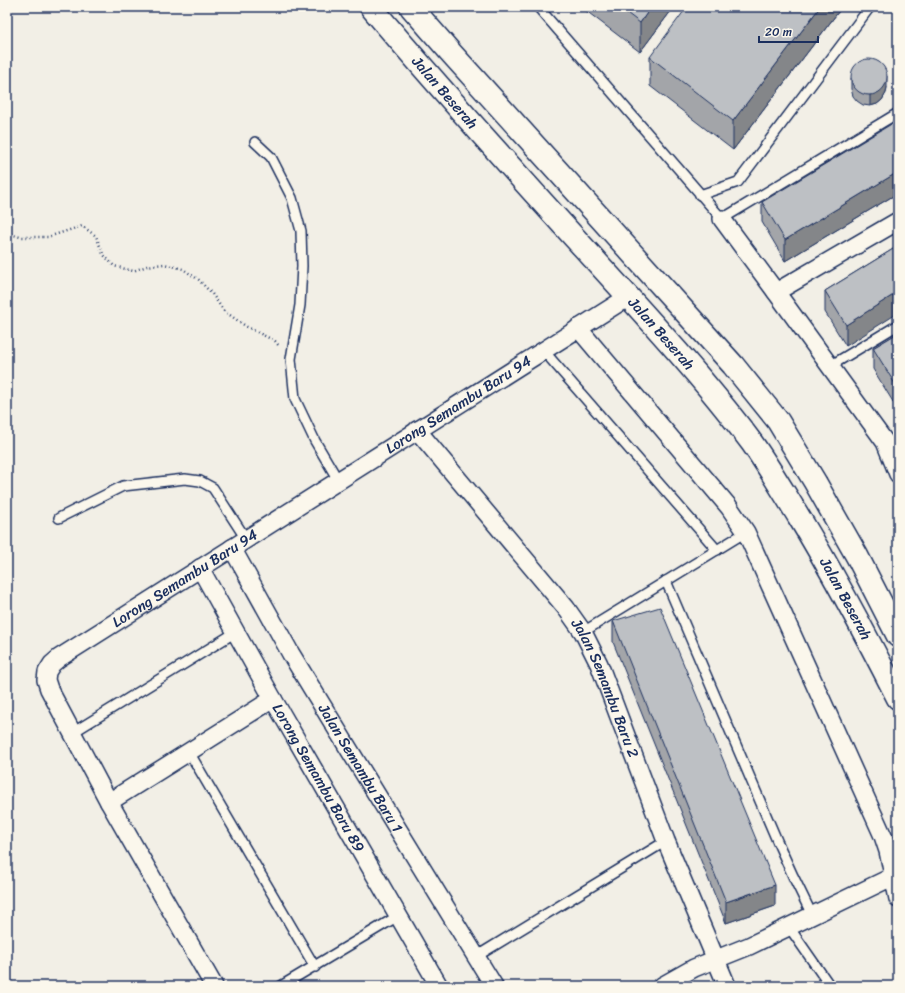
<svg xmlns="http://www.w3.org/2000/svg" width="905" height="993" viewBox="0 0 905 993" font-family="Sriracha,sans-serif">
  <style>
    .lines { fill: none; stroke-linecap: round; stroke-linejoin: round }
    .lane-casing { stroke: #1b2f5e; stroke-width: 12 }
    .street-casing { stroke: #1b2f5e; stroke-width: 20 }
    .highway-casing { stroke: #1b2f5e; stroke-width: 25 }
    .path { stroke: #1b2f5e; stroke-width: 2.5; stroke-dasharray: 1 3; stroke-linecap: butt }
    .lane { stroke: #fbf7ec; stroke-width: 9 }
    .street { stroke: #fbf7ec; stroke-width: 17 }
    .highway { stroke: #fbf7ec; stroke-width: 22 }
    .wall { fill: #a3a5a9; stroke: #1b2f5e }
    .shaded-wall { fill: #848689; stroke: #1b2f5e }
    .building { fill: #bdc0c4; stroke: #1b2f5e }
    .labels { text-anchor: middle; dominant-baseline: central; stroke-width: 3.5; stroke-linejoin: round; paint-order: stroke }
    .street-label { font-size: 15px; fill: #1b2f5e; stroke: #fbf7ec }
  </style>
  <rect width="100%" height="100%" fill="#f2efe6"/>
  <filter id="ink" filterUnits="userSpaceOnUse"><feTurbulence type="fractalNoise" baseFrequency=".025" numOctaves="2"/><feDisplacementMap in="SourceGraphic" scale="8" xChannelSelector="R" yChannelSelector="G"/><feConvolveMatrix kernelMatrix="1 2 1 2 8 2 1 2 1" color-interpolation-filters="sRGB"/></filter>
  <g filter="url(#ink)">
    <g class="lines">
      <defs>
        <g id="lane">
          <polyline points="538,7 722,219 898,113"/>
          <polyline points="255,142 271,157 292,198 301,231 302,266 300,305 291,359 295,399 315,441 338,480"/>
          <polyline points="700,195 738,182 870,7"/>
          <polyline points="543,350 717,550"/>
          <polyline points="830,366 898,325"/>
          <polyline points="59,518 123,486 185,479 200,481 213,488 246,539"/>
          <polyline points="666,581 778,843 793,876 812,915"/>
          <polyline points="583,632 746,532"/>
          <polyline points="72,733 236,632"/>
          <polyline points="189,752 315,967"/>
          <polyline points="789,927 830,986"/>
          <polyline points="477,956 666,841"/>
          <polyline points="281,986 398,916"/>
        </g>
        <g id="street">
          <polyline points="722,219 776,292 885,442 898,474"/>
          <polyline points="776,292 898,221"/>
          <polyline points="578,328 729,507 746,532 883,836 888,851 898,899"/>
          <path id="s1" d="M417,430L566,608L583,632L599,664L666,841L727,986"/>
          <path id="s2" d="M232,548L291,654L339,733L494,986"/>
          <path id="s3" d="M200,568L273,699L439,986"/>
          <polyline points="109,802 273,699"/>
          <path id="s4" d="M214,986L109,802L49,689L46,680L47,672L52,664L59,658L628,297"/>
          <polyline points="662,986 694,968 749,946 898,874"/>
        </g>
        <g id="highway">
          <path id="s5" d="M371,7C437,85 505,161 574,237C635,304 698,371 752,443C769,467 784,493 799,517C835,576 867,637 898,698"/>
          <polyline points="411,7 452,54 733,365 778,421 815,482 857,556 898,636"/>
        </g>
      </defs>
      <use href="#lane" class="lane-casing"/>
      <use href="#street" class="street-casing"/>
      <use href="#highway" class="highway-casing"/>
      <polyline class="path" points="7,233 20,237 48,237 82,226 96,236 103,254 114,266 133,271 147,266 164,264 183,269 199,280 212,294 224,311 247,327 275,341 279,346"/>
      <use href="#lane" class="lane"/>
      <use href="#street" class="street"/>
      <use href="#highway" class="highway"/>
    </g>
    <g class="wall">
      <polygon points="581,7 674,7 640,52"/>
      <polygon points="842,7 733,150 650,86 650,57"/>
      <polygon points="851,78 887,87 886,93 882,100 877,104 870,106 863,105 857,101 853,96 851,89"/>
      <polygon points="898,120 898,193 785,261 762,222 762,202"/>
      <polygon points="898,246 846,346 825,312 825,291"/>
      <polygon points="898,333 895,405 873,369 873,348"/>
      <polygon points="613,621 775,906 726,923 613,642"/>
    </g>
    <g class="shaded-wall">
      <polygon points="651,7 674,7 640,52 640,23"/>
      <polygon points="820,7 842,7 733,150 733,121"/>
      <polygon points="887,76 887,87 886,93 882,100 877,104 870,106 870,95"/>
      <polygon points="898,172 898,193 785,261 785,240"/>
      <polygon points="898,292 898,313 846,346 846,325"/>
      <polygon points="898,382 898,403 895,405 895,384"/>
      <polygon points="775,885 775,906 726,923 726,902"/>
    </g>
    <g class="building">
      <polygon points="619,7 651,7 640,23"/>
      <polygon points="687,7 820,7 733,121 650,57"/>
      <circle cx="869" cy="77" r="18"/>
      <polygon points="898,120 898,172 785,240 762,202"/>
      <polygon points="898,246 898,292 846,325 825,291"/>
      <polygon points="898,333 898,382 895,384 873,348"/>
      <polygon points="660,607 775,885 726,902 613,621"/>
    </g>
  </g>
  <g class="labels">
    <g class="street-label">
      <text stroke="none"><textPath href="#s5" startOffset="113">Jalan Beserah</textPath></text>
      <text stroke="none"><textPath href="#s5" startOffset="437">Jalan Beserah</textPath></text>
      <text stroke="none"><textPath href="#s4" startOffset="849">Lorong Semambu Baru 94</textPath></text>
      <text stroke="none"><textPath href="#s4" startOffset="525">Lorong Semambu Baru 94</textPath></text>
      <text stroke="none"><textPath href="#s5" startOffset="761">Jalan Beserah</textPath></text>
      <text stroke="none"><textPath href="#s1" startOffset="322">Jalan Semambu Baru 2</textPath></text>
      <text stroke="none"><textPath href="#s2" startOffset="255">Jalan Semambu Baru 1</textPath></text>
      <text stroke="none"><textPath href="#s3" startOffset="241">Lorong Semambu Baru 89</textPath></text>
    </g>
  </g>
  <rect width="905" height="993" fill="none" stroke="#fbf7ec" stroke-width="24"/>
  <rect x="12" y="12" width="881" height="969" fill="none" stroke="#1b2f5e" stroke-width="1.5" filter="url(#ink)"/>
  <path d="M759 36v6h59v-6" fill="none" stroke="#1b2f5e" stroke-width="2"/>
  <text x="765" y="36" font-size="12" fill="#1b2f5e" stroke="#fbf7ec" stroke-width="3" paint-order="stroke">20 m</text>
</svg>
